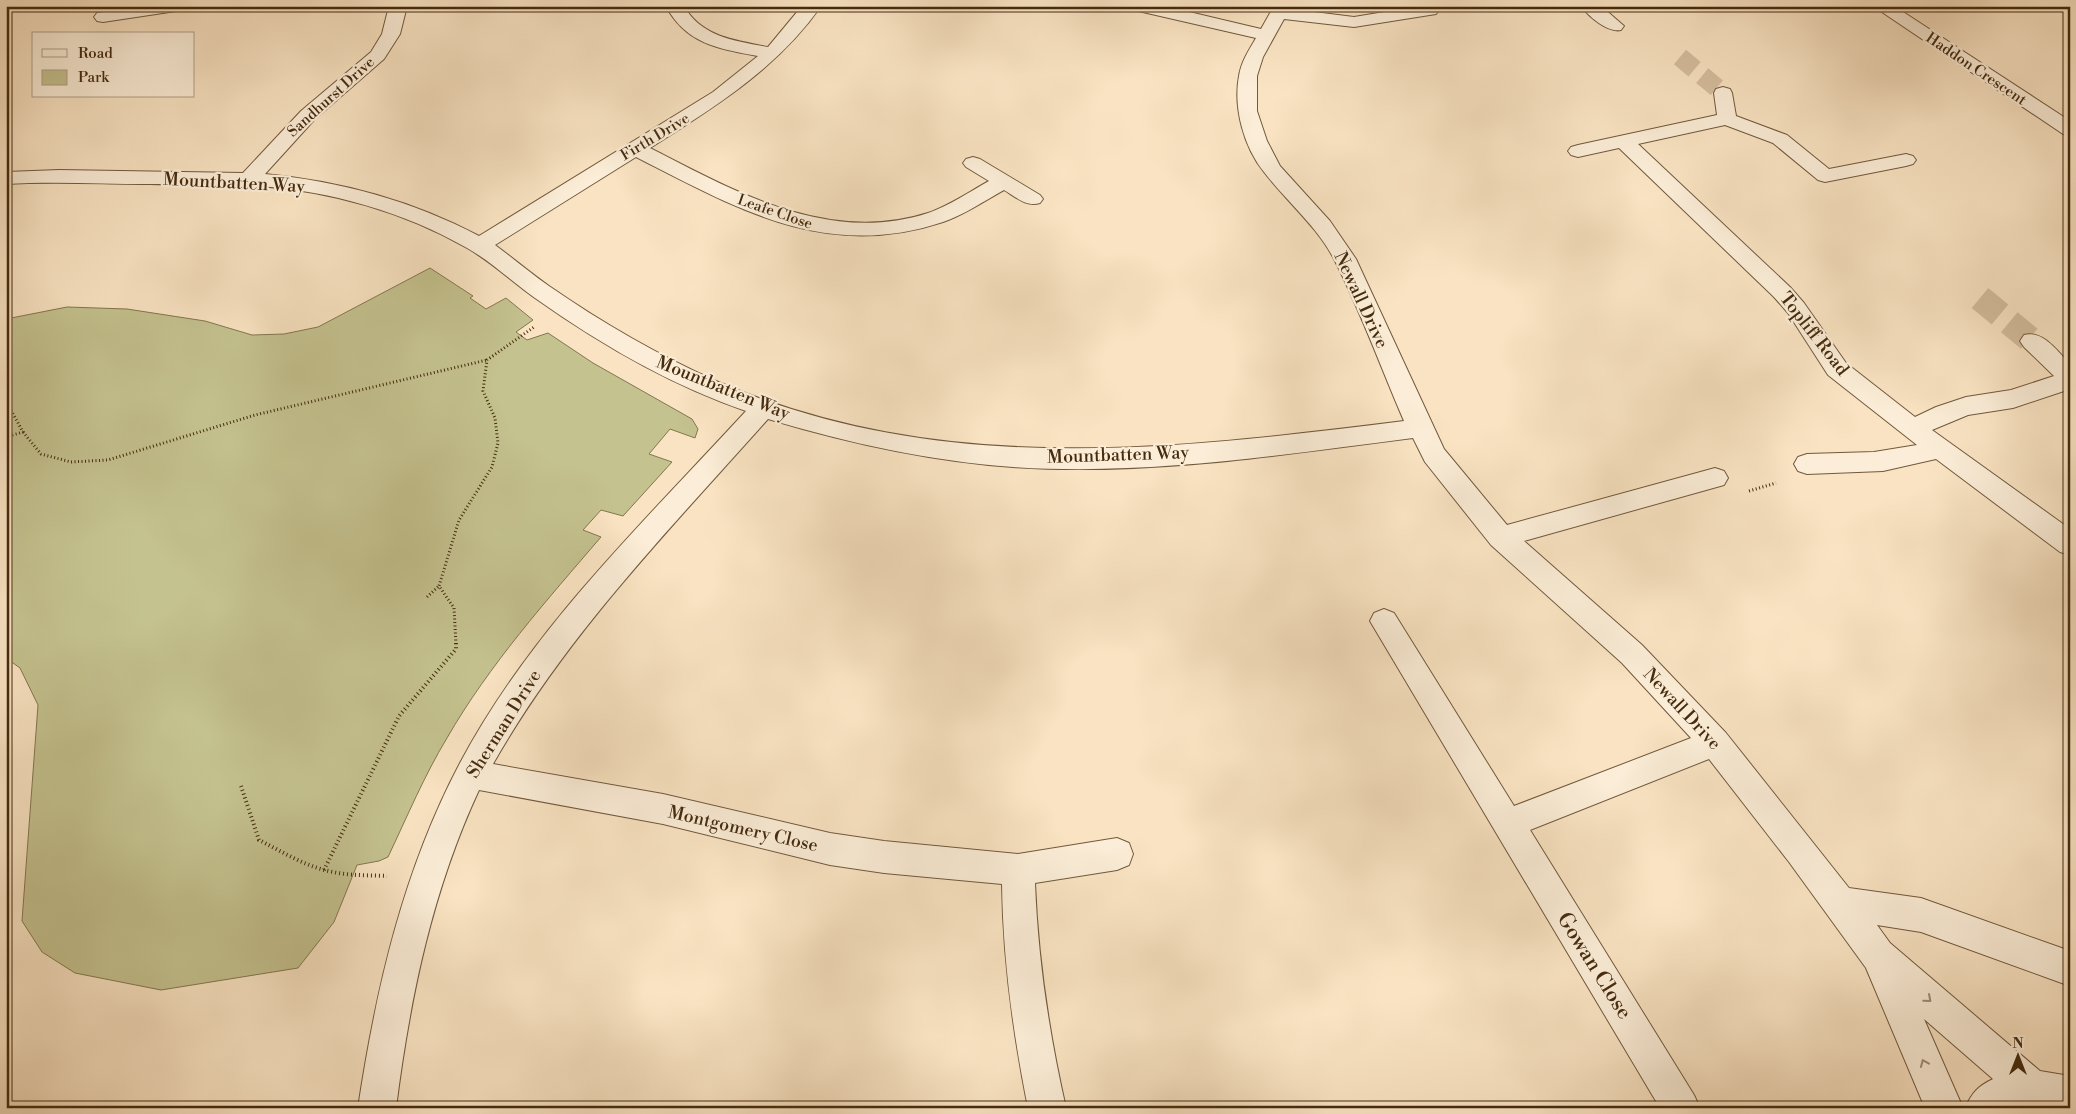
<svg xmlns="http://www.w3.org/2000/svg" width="2076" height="1114" viewBox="0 0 2076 1114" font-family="'Libre Bodoni',serif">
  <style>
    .green { fill: #c4c28f; stroke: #84764f }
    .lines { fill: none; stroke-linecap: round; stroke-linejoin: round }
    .minor-tunnel-far1 { stroke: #d5be9e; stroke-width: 19; stroke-dasharray: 19 10; stroke-linecap: butt }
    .minor-tunnel { stroke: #d5be9e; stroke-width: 26; stroke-dasharray: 26 12; stroke-linecap: butt }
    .minor-casing { stroke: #72593c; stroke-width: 2 }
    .path-far1 { stroke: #452b0f; stroke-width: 3; stroke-dasharray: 1 2.5; stroke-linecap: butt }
    .path { stroke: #452b0f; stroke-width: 4; stroke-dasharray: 1 3; stroke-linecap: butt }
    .minor { fill: #fbedd7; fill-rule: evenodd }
    .oneway { stroke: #a08c73 }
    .labels { text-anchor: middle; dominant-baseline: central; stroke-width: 4.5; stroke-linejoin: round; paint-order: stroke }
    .far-street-label { font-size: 15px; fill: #452b0f; stroke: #fbedd7 }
    .street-label { font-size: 18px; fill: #452b0f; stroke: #fbedd7 }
    .near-street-label { font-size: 21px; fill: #452b0f; stroke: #fbedd7 }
  </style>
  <rect width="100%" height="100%" fill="#f9e3c2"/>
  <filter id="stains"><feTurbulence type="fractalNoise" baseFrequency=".004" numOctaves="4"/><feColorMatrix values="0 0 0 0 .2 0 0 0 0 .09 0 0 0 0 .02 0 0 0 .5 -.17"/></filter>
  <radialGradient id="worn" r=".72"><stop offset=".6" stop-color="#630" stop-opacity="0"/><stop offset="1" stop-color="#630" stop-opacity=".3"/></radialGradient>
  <path class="green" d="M430,268L473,296L470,298L486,309L506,298L533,320L516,332L527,340L548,333L593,363L692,419L698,429L695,438L670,429L649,454L672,462L623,516L601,510L583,530L601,537C547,600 489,665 447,738C424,776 407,817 388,857L379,861L357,865L334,922L298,968L161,990L75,973L42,952L22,921L38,705L20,668L6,658V319L67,307L127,309L205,321L252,335L284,334L318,327Z"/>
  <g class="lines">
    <polyline class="minor-tunnel-far1" points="1680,57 1723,93"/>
    <polyline class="minor-tunnel" points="1980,298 2032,341"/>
    <defs>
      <g id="minor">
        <polygon points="140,6 185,6 182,10 176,11 103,22 97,21 94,17 97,13"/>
        <path d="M389,6H407L400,34L384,59L315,119L265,174C339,181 413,201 479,236L713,92L758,56C719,49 686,44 666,6H684C701,37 736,41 768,47L802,6H821C777,69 713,108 650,148C736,192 829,245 928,213C949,206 969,192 989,181L966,167L963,163L966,159L973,157L980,159L1040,195L1043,199L1040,203C1026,207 1016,197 1004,190C984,201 964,215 943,222C826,261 738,209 636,157L495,245C513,258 530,273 549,286C601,322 658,355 716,381C940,478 1171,450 1404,421C1381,368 1361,312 1335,261C1318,227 1287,202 1264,172C1244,147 1233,108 1239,76C1241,62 1249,50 1256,38L1134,10L1131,6H1164L1261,29L1274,6H1292L1290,9L1354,17L1421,6H1436L1439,10L1436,14L1354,27L1284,19L1263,57L1257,76V111L1267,141L1280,166L1330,221L1356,259L1444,449L1507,525L1715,468L1724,471L1728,478L1724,485L1524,541L1642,645L1726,733L1849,888L1921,898L2070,951V986L1921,932L1877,925L1890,943L2040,1071L2070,1076V1108H1965C1972,1093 1978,1086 1993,1079L1924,1019L1963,1108H1925L1866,968L1789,862L1709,759L1530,830L1694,1095L1700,1108H1660L1370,621L1374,613L1384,609L1394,613L1514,806L1691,738L1622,663L1491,545L1425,462L1413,438C1281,455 1146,476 1013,467C929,461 848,443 768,419C670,529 566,635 493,764L663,794L830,833L884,841L1018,854L1117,838L1129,843L1133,854L1129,865L1117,870L1035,883C1038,960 1049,1033 1066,1108H1028C1013,1033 1003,960 1002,884L884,873L830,865L663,824L479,790C432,891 410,998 396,1108H358C376,989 403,871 460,763C531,629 644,522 746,411C670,385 600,344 535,298C512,282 492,262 467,248C404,212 331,191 258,186C222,184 186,185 150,184C102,184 54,181 6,184V172L59,170L243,173L301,111L371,52L382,34Z"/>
        <path d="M1581,6H1601L1624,26L1621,30C1608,33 1589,17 1581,6Z"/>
        <polygon points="1873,6 1894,6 2070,121 2070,136 2063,134"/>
        <path d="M1723,87L1730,89L1732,93L1736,116L1787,135L1829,169L1906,154L1913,156L1916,160L1913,164L1906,166L1825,182L1818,180L1773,143L1725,125L1638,144L1790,287L1804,303L1846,363L1915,417L1936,407L1966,397L2011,390L2054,376L2024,347L2020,341L2024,335C2043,330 2057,351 2070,364V389L2013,408L1968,415L1932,430L2070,529V555L2060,552L1936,459L1883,471L1807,474L1798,471L1794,464L1798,457L1807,454L1874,452L1917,445L1828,375L1788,313L1774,297L1619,148L1578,157L1571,155L1568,151L1571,147L1578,145L1717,115L1714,93L1716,89Z"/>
      </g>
    </defs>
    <use href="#minor" class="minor-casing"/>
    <g class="path-far1">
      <polyline points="6,401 23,432 6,437"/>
      <polyline points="23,432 41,454 71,462 108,460 255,415 487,360"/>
      <polyline points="1749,491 1776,483"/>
      <polyline points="427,597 439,586"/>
      <polyline points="456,644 454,608 439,586 459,520 492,467 498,443 495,418 483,391 487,360 534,327"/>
    </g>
    <g class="path">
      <path d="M241,786L259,840C283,852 306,867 333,872C351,876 369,875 387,876"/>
      <polyline points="324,870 399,716 456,649 456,642"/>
    </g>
    <use href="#minor" class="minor"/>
  </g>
  <defs><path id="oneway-chevron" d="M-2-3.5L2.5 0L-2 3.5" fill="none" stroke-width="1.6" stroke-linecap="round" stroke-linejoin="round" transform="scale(1.25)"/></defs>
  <g class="oneway">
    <use href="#oneway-chevron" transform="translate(1928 999) rotate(41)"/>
    <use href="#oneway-chevron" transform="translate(1924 1063) rotate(-113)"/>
  </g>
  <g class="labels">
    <g class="far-street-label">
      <text transform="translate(1976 69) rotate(34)">Haddon Crescent</text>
      <text transform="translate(331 97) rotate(-42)">Sandhurst Drive</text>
      <text transform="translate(655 137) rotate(-31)">Firth Drive</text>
      <text transform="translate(775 212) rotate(19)">Leafe Close</text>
    </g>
    <g class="street-label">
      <text transform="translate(234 183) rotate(3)">Mountbatten Way</text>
      <text transform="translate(1361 300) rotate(65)">Newall Drive</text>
      <text transform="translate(1814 334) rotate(52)">Topliff Road</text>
      <text transform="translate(723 388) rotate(22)">Mountbatten Way</text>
      <text transform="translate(1118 455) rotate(-2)">Mountbatten Way</text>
      <text transform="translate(1682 709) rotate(47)">Newall Drive</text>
      <text transform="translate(504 724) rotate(-58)">Sherman Drive</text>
      <text transform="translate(743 829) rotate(13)">Montgomery Close</text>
    </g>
    <g class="near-street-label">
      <text transform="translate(1594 966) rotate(58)">Gowan Close</text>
    </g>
  </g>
  <rect width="2076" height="1114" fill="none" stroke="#f9e3c2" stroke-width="25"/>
  <rect x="8" y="8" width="2061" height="1099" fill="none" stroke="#452b0f" stroke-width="2.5"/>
  <rect x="12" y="12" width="2051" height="1089" fill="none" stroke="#452b0f"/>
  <rect x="32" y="32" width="162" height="65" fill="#fbedd7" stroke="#b29f87"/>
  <rect x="42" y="49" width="25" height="8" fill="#fbedd7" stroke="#b29f87"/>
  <text x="78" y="58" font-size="15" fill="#452b0f">Road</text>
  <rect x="42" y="70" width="25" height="15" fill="#c4c28f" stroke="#b29f87"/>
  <text x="78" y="82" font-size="15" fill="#452b0f">Park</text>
  <g transform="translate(2018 1056)" stroke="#fbedd7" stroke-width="4" paint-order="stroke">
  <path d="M0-4L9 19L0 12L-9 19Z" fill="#452b0f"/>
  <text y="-8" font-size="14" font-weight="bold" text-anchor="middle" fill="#452b0f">N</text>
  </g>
  <rect width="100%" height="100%" filter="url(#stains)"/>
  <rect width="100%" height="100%" fill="url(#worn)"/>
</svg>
